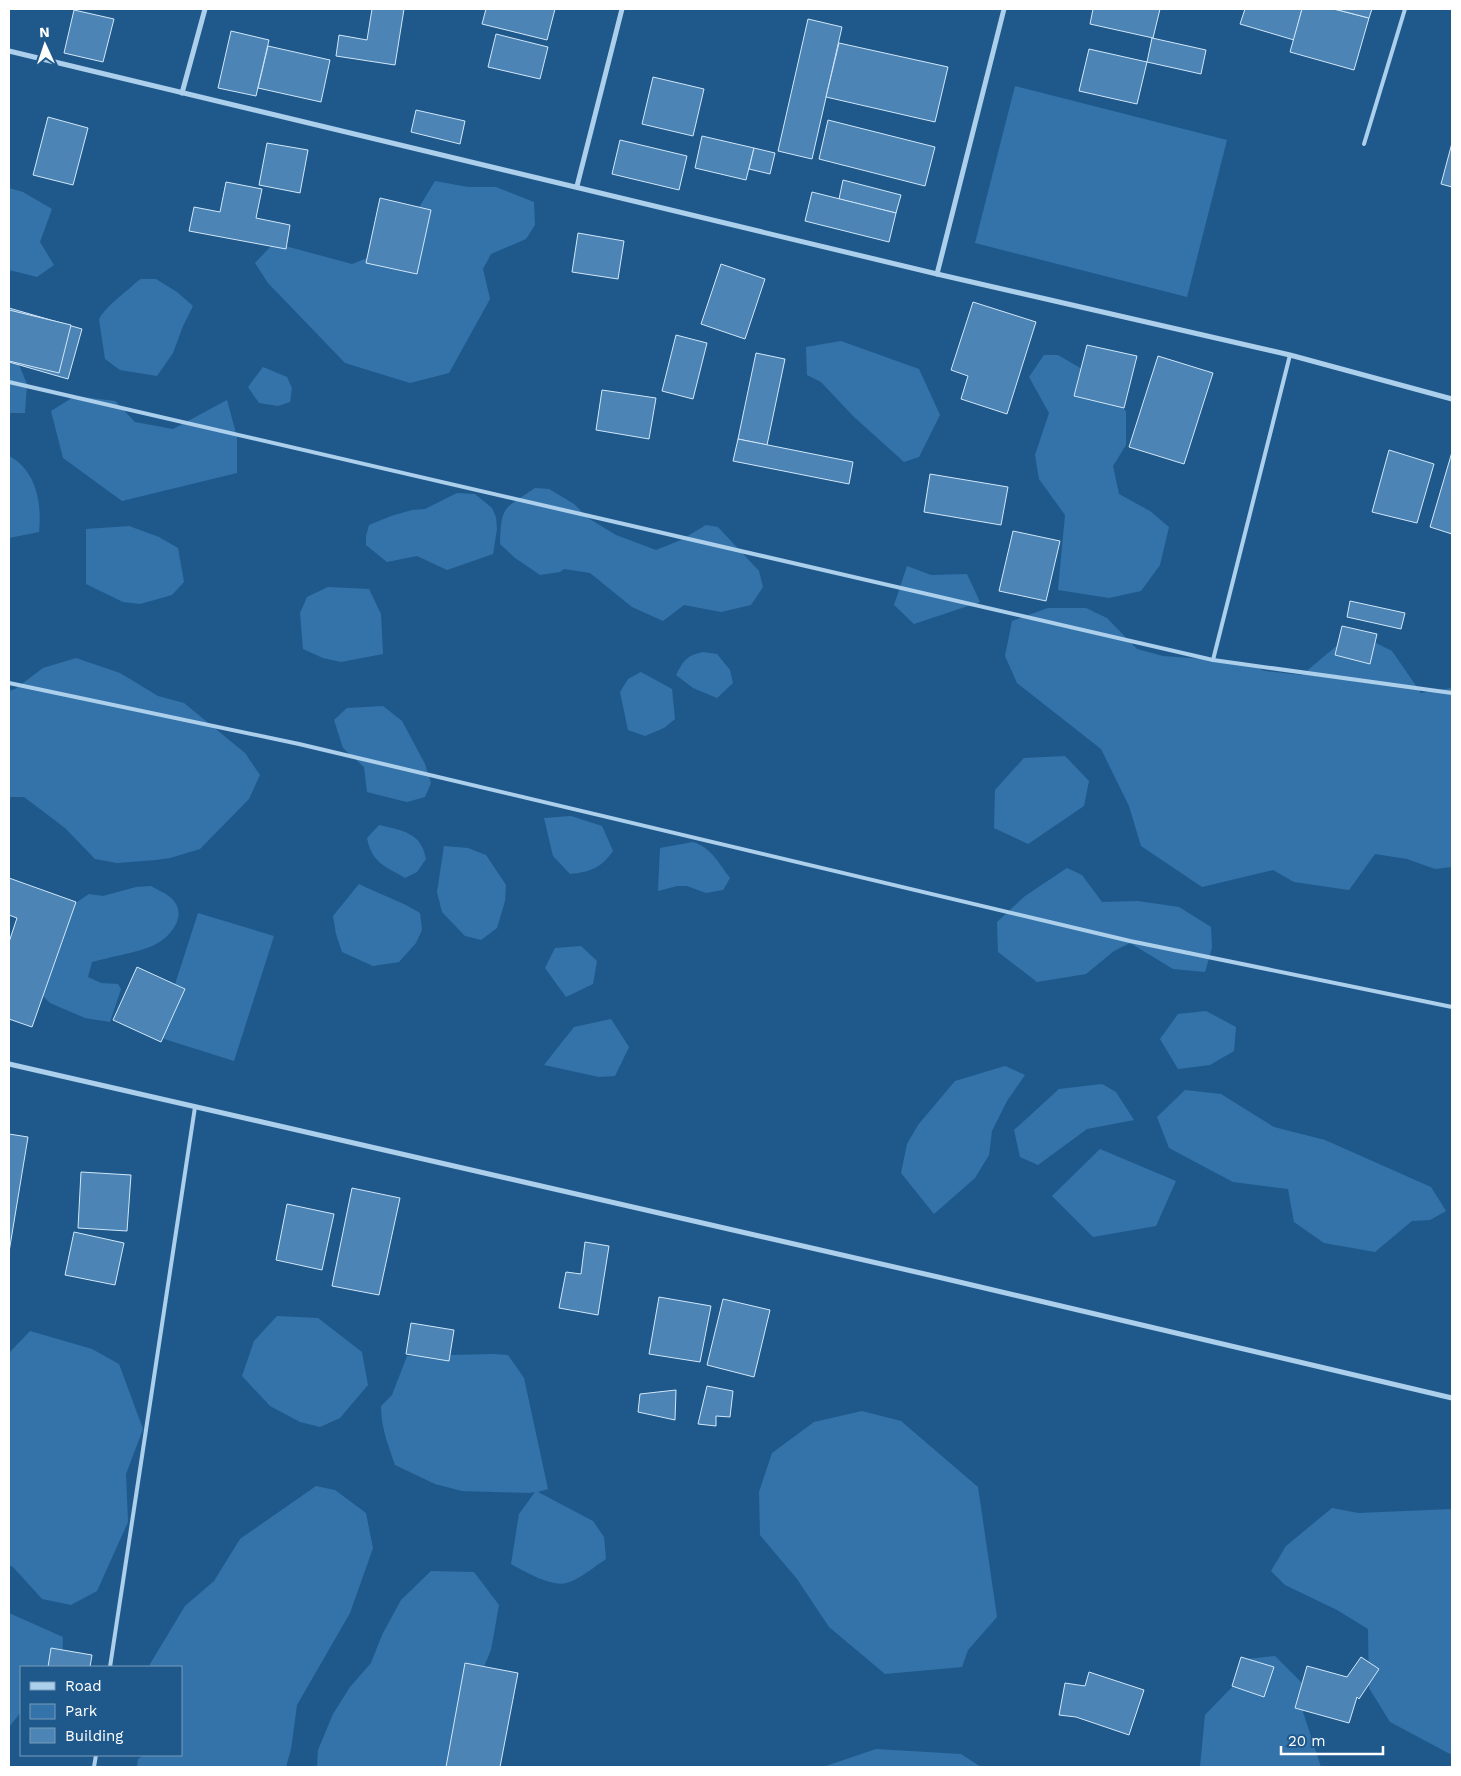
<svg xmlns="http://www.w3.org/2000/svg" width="1461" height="1776" viewBox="0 0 1461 1776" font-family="'Work Sans',sans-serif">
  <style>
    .green { fill: #3373a9 }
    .building { fill: #4c85b5; stroke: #d1e7f9 }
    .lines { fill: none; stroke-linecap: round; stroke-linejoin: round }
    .lane { stroke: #accfec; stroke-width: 4 }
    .street { stroke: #accfec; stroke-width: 5 }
  </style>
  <rect width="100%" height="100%" fill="#1f598c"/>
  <g class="green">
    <polygon points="1015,86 1227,140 1187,297 975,243"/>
    <polygon points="435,181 468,187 496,187 534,202 535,225 526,239 491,254 483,269 490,299 449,373 410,383 345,363 268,283 255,263 274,243 352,264 395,247"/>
    <polygon points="9,188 23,192 52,209 40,242 54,265 37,277 9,270"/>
    <path d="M141,279H156L177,292L193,306L183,326L173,353L157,376L120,370L105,359L99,319C107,306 114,302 125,292C131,288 135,282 141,279Z"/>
    <polygon points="841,341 919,369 940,415 919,457 904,462 853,416 821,382 807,375 806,347"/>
    <polygon points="9,346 11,346 27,384 25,413 9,413"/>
    <polygon points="1044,355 1058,355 1111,386 1126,412 1126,445 1113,466 1119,494 1150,511 1169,527 1160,565 1141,591 1109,598 1058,590 1065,515 1039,479 1035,455 1049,413 1029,377"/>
    <polygon points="263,367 287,377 292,388 290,402 278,406 259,403 248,387"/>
    <polygon points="75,396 115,401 135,422 173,429 227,400 237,437 237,473 122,501 63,458 51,411"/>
    <path d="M9,456C36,470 42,503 39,532L9,538Z"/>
    <path d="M535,488L549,489L574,504L588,518L616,535L656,550L681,540L706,525L718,527L759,571L763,587L751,605L721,612L684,605L663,621L632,607L590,573L564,569L560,572L540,575L515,558L500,544C501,505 504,509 535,488Z"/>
    <polygon points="457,493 475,494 492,508 496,517 497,529 493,554 447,570 417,556 387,562 366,545 366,536 369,525 391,516 412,510 425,509"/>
    <polygon points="129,526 159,537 178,548 184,582 172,595 140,604 123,602 86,584 86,529"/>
    <polygon points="907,566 931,575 967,574 980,602 914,624 894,605"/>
    <polygon points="328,587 369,589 381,614 383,654 341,662 323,658 303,649 300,613 307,597"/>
    <polygon points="1048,608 1086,608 1107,618 1137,649 1163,656 1243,662 1265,671 1302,675 1340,643 1370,640 1392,651 1421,693 1452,688 1452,867 1435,869 1407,859 1375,854 1349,890 1294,882 1273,870 1202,887 1141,846 1129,806 1101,749 1017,683 1005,656 1012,621"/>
    <path d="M703,652L717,654L730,670L733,683L717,698L693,688L676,675C684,660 686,656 703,652Z"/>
    <polygon points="76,658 120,673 158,696 184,703 245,753 260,775 249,799 200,849 170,858 156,860 117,863 95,859 65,828 24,797 9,797 9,691 15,689 43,668"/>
    <polygon points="641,672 672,689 675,719 664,728 645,736 628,730 620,692 628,679"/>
    <polygon points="383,706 402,721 425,764 431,783 425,797 407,802 367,792 364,767 343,748 334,720 347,708"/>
    <polygon points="1065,756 1089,781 1084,806 1028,844 994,828 995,790 1024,758"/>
    <path d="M571,816L602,826L613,851C601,868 590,872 570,874L553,856L544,818Z"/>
    <path d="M379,825C403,831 421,832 426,859L417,872L405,878C385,866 372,863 367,838Z"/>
    <path d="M693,842C712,848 719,864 730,878L723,890L706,893L687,886H677L658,891L660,848Z"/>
    <polygon points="444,846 468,848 486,855 506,885 505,901 497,928 481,940 465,936 442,912 437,892"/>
    <polygon points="1067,868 1082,875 1102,902 1138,901 1179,907 1211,927 1212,948 1205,972 1173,969 1130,943 1114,951 1086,974 1037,982 998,952 997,922 1025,896"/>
    <path d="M359,884C379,894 401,901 420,913L422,930L416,943L399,962L373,966L342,952L336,934L333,916Z"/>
    <path d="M151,886C157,890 166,893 171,898C190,915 169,939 152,946C136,953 109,957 92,962L88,977L101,983L118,984L121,989L110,1022L85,1018L50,1003L35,988L67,909L89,894L103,896L136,887Z"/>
    <polygon points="198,913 274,936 234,1061 158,1037"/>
    <polygon points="581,946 597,961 593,984 566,997 545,968 555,948"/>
    <polygon points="1206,1011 1236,1027 1234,1051 1210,1065 1178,1069 1160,1039 1178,1014"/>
    <polygon points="611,1019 629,1047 615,1076 599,1077 544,1065 574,1027"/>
    <polygon points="1005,1066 1025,1075 1007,1101 992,1131 989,1155 975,1178 934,1214 901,1173 907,1144 918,1125 955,1081"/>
    <polygon points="1102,1084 1116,1092 1134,1120 1087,1129 1038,1165 1020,1157 1014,1130 1059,1089"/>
    <polygon points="1185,1090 1221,1094 1274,1127 1325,1140 1431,1187 1446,1211 1430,1220 1412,1221 1375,1252 1324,1243 1294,1222 1288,1189 1233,1182 1169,1148 1157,1117"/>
    <polygon points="1100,1149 1176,1181 1156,1226 1093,1237 1052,1196"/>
    <polygon points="277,1316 318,1318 362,1352 368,1385 340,1418 320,1427 300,1422 270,1406 242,1376 254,1341"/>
    <polygon points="30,1331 92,1349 119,1364 143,1429 126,1474 128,1522 97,1591 71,1605 42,1599 13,1567 9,1565 9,1353"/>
    <path d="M494,1354L508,1355L524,1378L548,1489L538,1492L593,1521L604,1537L606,1559C595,1566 579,1580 566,1583C551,1587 524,1571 511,1564L519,1514L535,1492L529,1493L462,1491L435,1484L395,1465C388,1445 381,1427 381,1406L392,1395L407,1356Z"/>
    <polygon points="862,1411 901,1421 978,1487 997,1617 968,1650 962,1667 885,1674 829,1627 797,1579 760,1535 759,1492 772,1453 814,1422"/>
    <polygon points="316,1486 335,1490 366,1513 373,1548 350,1613 297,1705 291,1749 286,1767 137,1767 138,1759 144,1755 181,1755 181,1667 150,1667 150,1664 185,1606 214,1581 240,1539"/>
    <polygon points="1332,1508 1358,1513 1452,1509 1452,1755 1390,1722 1369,1688 1368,1629 1337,1610 1285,1585 1271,1571 1286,1546"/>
    <polygon points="431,1571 474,1572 499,1605 491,1650 472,1695 470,1757 476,1767 317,1767 318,1750 333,1714 350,1687 371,1663 382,1635 401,1600"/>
    <polygon points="9,1613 63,1637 62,1667 21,1667 21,1712 9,1727"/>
    <polygon points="1275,1656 1309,1690 1303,1712 1321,1767 1200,1767 1205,1715 1233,1686 1246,1659"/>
    <polygon points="876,1749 961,1754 981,1767 823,1767"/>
  </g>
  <g class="building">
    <polygon points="372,9 404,9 395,65 336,56 339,35 367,40"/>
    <polygon points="486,9 555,9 547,40 482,24"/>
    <polygon points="1093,9 1160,9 1153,38 1090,24"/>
    <polygon points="1245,9 1302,9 1294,40 1240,24"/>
    <polygon points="1302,9 1334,9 1369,18 1354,70 1290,52"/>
    <polygon points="1334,9 1372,9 1369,18"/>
    <polygon points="74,10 114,19 103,62 64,53"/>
    <polygon points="808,19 842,27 812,159 778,151"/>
    <polygon points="231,31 269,40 256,96 218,88"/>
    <polygon points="496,34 548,47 540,79 488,67"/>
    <polygon points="1152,38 1206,50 1201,74 1147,62"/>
    <polygon points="839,43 948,67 935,122 826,97"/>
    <polygon points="268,46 330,60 321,102 258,88"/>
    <polygon points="1089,49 1147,62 1137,104 1079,91"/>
    <polygon points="653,77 704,89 693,136 642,124"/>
    <polygon points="416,110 465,121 460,144 411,132"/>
    <polygon points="48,117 88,128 73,185 33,175"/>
    <polygon points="828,120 935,147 925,186 819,159"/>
    <polygon points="702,136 754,148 746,180 695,168"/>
    <polygon points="620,140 687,156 679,190 612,174"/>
    <polygon points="267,143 308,150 300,193 259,185"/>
    <polygon points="1452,143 1452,187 1441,184"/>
    <polygon points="754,148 775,153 770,174 749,169"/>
    <polygon points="843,180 901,195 896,213 839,199"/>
    <polygon points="226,182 262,189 256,218 290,225 286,249 189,231 194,207 220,212"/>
    <polygon points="812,192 896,213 889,242 805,221"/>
    <polygon points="380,198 431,210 417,274 366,263"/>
    <polygon points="578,233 624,241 618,279 572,272"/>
    <polygon points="721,264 765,279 745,339 701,324"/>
    <polygon points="973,302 1036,322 1007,414 961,399 968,376 951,370"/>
    <polygon points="9,308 82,329 68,379 9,362"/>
    <polygon points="9,310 71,325 59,373 9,361"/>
    <polygon points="676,335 707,343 693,399 662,391"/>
    <polygon points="1087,345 1137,356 1124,408 1074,396"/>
    <polygon points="756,353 785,359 767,445 738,439"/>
    <polygon points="1158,356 1213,373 1184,464 1129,447"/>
    <polygon points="602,390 656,398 649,439 596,430"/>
    <polygon points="738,439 853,462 849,484 733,461"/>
    <polygon points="1389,450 1434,464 1417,523 1372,512"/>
    <polygon points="1452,452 1452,534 1430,527"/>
    <polygon points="930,474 1008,487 1001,525 924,512"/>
    <polygon points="1013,531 1060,541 1046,601 999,591"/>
    <polygon points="1350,601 1405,613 1401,629 1347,617"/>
    <polygon points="1342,626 1377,634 1370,664 1335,655"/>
    <polygon points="9,878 76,902 32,1027 9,1019 9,942 17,918 9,915"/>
    <polygon points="137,967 185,989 161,1042 113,1020"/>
    <polygon points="9,1134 28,1137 9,1252"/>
    <polygon points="81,1172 131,1175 127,1231 78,1228"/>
    <polygon points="352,1188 400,1198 379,1295 332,1286"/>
    <polygon points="287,1204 334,1214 322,1270 276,1260"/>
    <polygon points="74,1232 124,1243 115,1285 65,1275"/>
    <polygon points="585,1242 609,1246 598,1315 559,1308 566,1272 581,1274"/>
    <polygon points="659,1297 711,1306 700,1362 649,1354"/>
    <polygon points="723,1299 770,1310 754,1377 707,1365"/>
    <polygon points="411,1323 454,1330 449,1361 406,1354"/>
    <polygon points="707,1386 733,1391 730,1417 716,1416 716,1426 698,1424"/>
    <polygon points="676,1390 675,1420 638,1412 640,1394"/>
    <polygon points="51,1648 92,1655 90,1667 48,1667"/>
    <polygon points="1241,1657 1274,1667 1264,1697 1232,1686"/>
    <polygon points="1361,1657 1379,1669 1359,1699 1357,1697 1349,1723 1295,1708 1307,1666 1347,1677"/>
    <polygon points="465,1663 518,1673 500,1767 446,1767"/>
    <polygon points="1089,1672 1144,1690 1129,1735 1076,1717 1059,1715 1065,1683 1085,1686"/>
  </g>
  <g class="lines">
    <g class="lane">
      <polyline points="1364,144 1405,9"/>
      <polyline points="9,382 1213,660 1452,693"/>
      <polyline points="1213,660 1290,355"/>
      <polyline points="9,683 299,744 1130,941 1452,1007"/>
      <polyline points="110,1667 195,1107"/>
      <polyline points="94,1767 96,1755"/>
    </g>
    <g class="street">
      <polyline points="9,51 937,274 1290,355 1452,399"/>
      <polyline points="182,93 205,9"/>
      <polyline points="577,186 622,9"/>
      <polyline points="937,274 1004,9"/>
      <polyline points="9,1064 938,1277 1452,1398"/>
    </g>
  </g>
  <rect width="1461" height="1776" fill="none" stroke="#ffffff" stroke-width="20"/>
  <rect x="20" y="1666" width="162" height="90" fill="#1f598c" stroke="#799bba"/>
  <rect x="30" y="1682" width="25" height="8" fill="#accfec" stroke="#799bba"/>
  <text x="65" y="1691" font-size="15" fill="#ffffff">Road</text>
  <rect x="30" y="1704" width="25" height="15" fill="#3373a9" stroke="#799bba"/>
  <text x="65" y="1716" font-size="15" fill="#ffffff">Park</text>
  <rect x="30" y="1728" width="25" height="15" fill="#4c85b5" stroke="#799bba"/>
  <text x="65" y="1741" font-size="15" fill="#ffffff">Building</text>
  <g transform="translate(45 45) rotate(357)" stroke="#1f598c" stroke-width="4" paint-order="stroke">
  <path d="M0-4L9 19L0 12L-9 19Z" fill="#ffffff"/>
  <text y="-8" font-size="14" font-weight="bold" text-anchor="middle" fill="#ffffff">N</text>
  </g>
  <path d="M1281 1746v8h102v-8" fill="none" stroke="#ffffff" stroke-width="2.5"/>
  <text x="1288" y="1746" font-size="15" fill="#ffffff" stroke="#1f598c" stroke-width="4" paint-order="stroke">20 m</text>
</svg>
